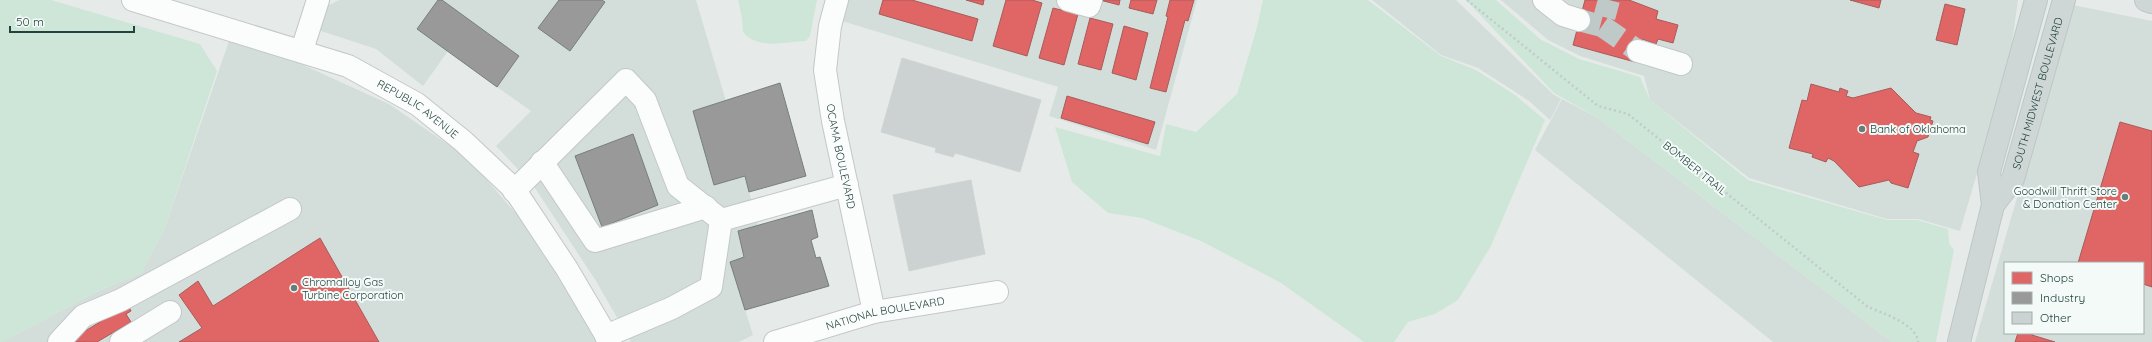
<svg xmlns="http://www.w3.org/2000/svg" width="2152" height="342" viewBox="0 0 2152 342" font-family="Quicksand,sans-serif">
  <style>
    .built { fill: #d3deda; fill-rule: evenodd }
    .green { fill: #cee6d8 }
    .shops { fill: #e06666; stroke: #a75b5a }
    .industry { fill: #999; stroke: #757f7d }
    .building { fill: #ccd2d1; stroke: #ced5d3 }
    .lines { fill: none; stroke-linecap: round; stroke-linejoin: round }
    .minor-tunnel { stroke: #bfc9c7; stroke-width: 22; stroke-dasharray: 22 11; stroke-linecap: butt }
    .minor-casing { stroke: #c3c8c7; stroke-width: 24 }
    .major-casing { stroke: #bdc7c6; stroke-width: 24 }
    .path { stroke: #c1cbca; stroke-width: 2.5; stroke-dasharray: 2 3; stroke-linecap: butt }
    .minor { stroke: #fbfcfc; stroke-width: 22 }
    .major { stroke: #ced7d6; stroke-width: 22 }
    .poi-dot { fill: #667d7a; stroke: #f4faf8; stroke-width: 1.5 }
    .labels { text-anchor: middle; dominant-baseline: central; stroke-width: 4; stroke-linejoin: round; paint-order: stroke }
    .street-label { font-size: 11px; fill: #21423d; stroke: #f4faf8 }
    .poi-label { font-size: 11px; fill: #21423d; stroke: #f4faf8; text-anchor: start }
  </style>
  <rect width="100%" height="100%" fill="#e6ebea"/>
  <g class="built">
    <polygon points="339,0 438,0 417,29 448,51 423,86 376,49 318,30 326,7"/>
    <polygon points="442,0 696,0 726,101 693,112 714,185 745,176 758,225 738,231 744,257 730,262 753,335 739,342 631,342 596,281 533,185 496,146 531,111 497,87 519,56"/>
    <polygon points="848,0 1197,0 1156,150 1049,116 1058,87 842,21"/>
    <polygon points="1372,0 1456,0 1553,94 1561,99 1550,120 1529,101 1478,68 1441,55"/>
    <polygon points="1501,0 2018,0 2009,65 1960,231 1918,219 1887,219 1749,178 1650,100 1644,76 1580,56 1548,40"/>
    <path d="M2073,5L2152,21V342H1975ZM2005,263H2143V333H2005Z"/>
    <polygon points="229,41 301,64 389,104 468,158 518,216 600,342 2,342 96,292 141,273 164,230"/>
    <polygon points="1562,99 1598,118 1892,342 1773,342 1535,150"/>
  </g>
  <g class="green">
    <polygon points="0,0 51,0 200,44 217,71 164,230 141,273 96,292 2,342 0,342"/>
    <path d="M738,0H817L810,36L806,41C786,42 757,50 743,32L742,18Z"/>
    <polygon points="1263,0 1368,0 1441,56 1476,70 1515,95 1545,120 1491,246 1458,300 1435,314 1408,322 1394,342 1364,342 1281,283 1201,241 1142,218 1108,213 1072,182 1055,127 1160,156 1166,124 1196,132 1237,94 1256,31"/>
    <polygon points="1466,0 1496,0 1540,39 1579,59 1640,77 1650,100 1748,180 1887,220 1917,220 1948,229 1949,243 1954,250 1936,342 1892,342 1598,118 1554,93"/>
  </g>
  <g class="shops">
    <polygon points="883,0 912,0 978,19 972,41 879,14"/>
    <polygon points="966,0 984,0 983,5"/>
    <polygon points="1006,0 1032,0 1042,3 1027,56 993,46"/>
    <polygon points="1100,0 1120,0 1119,5"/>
    <polygon points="1131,0 1157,0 1153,14 1129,8"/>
    <polygon points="1170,0 1194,0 1188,21 1185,20 1166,92 1150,88 1168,17 1166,16"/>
    <polygon points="1585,0 1629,0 1658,11 1656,19 1678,25 1673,43 1658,39 1656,44 1642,39 1635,62 1573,45"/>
    <polygon points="1850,0 1881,0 1879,8"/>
    <polygon points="1945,4 1965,9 1957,45 1936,40"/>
    <polygon points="1053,8 1078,14 1064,65 1039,58"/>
    <polygon points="1090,18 1113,24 1101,70 1078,64"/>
    <polygon points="1124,26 1148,33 1136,80 1112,73"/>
    <polygon points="1811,84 1839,92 1840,88 1848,91 1846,96 1853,98 1891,88 1916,113 1931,117 1930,120 1933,121 1928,137 1917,141 1913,152 1919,154 1908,188 1891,183 1889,180 1859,187 1834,161 1828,158 1826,162 1812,157 1813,154 1789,148 1802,100 1807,101"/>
    <polygon points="1067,96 1155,122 1148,144 1061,118"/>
    <polygon points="2120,122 2152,131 2152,287 2143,284 2143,263 2078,263"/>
    <polygon points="320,238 379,342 179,342 202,328 179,295 198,281 213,306"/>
    <polygon points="128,305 131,311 126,314 131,322 97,342 74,342 72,339"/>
    <polygon points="2018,333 2033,333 2032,335 2055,342 2015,342"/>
  </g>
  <g class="industry">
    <polygon points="438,0 442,0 519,56 497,87 417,29"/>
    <polygon points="559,0 602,0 605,2 570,51 538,28"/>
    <polygon points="780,83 806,176 749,192 745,176 714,185 693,111"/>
    <polygon points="633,134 658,205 602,227 575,156"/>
    <polygon points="812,210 818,237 811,240 816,258 820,257 829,286 745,310 730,262 744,257 738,231"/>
  </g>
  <g class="building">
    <polygon points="902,58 1041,100 1020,172 955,153 953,157 935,152 936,148 881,132"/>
    <polygon points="971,180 985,254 909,271 893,195"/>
  </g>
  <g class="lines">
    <g class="minor-tunnel">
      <polyline points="1579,20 1602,26 1609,0"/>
      <polyline points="1602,26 1638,51"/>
    </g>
    <defs>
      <g id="minor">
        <path id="s1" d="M133,0L348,66L417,104L463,141L514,189L567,269L610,342"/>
        <path id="s2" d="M837,0L830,26L825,70L833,121L874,312"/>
        <polyline points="1068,0 1089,6 1091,0"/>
        <polyline points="1544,0 1563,15 1579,20"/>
        <polyline points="302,50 318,0"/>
        <polyline points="1638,51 1681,64"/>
        <polyline points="542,162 595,241 706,207"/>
        <polyline points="514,191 626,80 645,100 678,186 721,220"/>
        <polyline points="721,220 847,185"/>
        <polyline points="606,336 672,308 711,287 721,220"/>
        <polyline points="59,342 83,316 121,300 290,209"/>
        <polyline points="121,342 170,312"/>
        <path id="s3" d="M775,342L874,312L997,292"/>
      </g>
      <g id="major">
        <polyline points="2146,0 2152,2"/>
        <polyline points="1993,205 1989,172 2036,0"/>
        <path id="s4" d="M1959,342L1993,205L2013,179L2064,0"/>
      </g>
    </defs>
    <use href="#minor" class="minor-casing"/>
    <use href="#major" class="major-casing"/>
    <path class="path" d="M1467,0L1598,106L1628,114L1868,307C1882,313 1917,324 1918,342"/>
    <use href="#minor" class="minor"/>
    <use href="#major" class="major"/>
  </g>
  <g class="poi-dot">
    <circle cx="1862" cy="129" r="4"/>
    <circle cx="2125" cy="197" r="4"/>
    <circle cx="294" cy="288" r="4"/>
  </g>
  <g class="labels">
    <g class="street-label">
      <text stroke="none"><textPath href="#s4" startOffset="263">SOUTH MIDWEST BOULEVARD</textPath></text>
      <text stroke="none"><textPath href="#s1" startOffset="307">REPUBLIC AVENUE</textPath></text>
      <text stroke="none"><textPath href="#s2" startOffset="159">OCAMA BOULEVARD</textPath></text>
      <text transform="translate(1695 168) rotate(39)">BOMBER TRAIL</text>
      <text stroke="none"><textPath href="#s3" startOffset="114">NATIONAL BOULEVARD</textPath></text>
    </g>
    <g class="poi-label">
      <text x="1870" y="129">Bank of Oklahoma</text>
      <text x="2117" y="191" text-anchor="end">Goodwill Thrift Store<tspan x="2117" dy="13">&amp; Donation Center</tspan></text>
      <text x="302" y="282">Chromalloy Gas<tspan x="302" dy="13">Turbine Corporation</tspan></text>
    </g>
  </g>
  <rect x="2004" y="262" width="140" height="72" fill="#f4faf8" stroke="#a0b0ad"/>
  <rect x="2012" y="272" width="20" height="12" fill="#e06666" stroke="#a0b0ad"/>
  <text x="2040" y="282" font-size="12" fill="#21423d">Shops</text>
  <rect x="2012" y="292" width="20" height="12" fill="#999999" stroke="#a0b0ad"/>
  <text x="2040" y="302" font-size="12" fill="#21423d">Industry</text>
  <rect x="2012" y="312" width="20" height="12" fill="#ccd2d1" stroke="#a0b0ad"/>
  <text x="2040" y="322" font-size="12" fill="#21423d">Other</text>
  <path d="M10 26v6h124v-6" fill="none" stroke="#21423d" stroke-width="2"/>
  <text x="16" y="26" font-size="12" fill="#21423d" stroke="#f4faf8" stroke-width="3" paint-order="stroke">50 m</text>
</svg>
